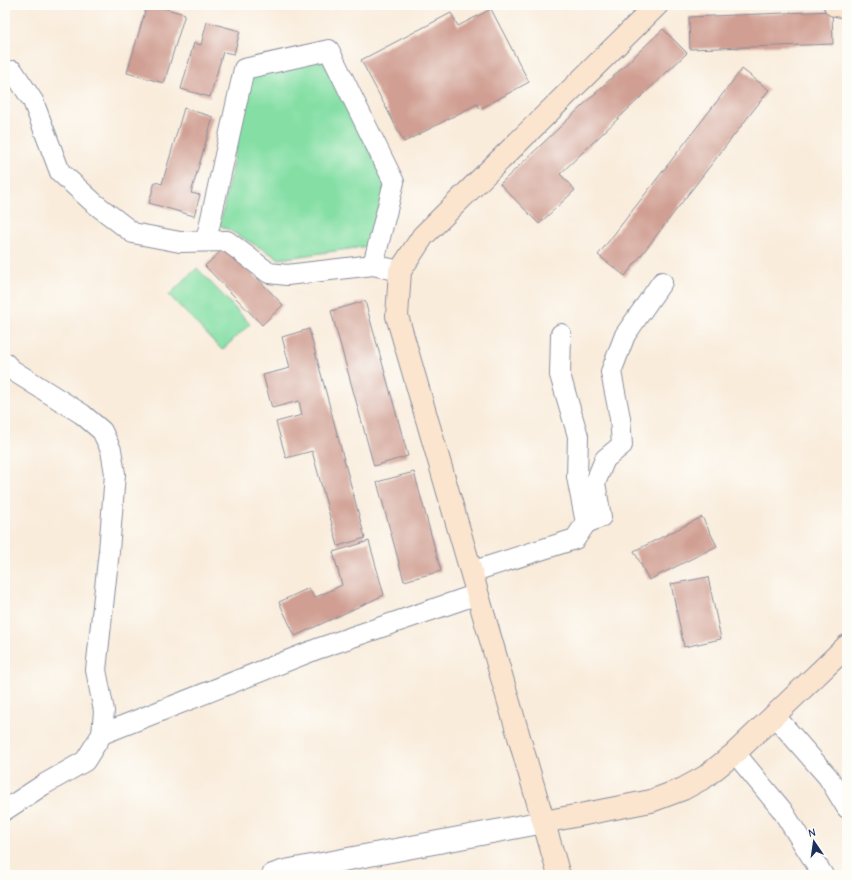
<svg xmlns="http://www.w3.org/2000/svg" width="852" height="880" viewBox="0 0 852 880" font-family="'Comic Neue',sans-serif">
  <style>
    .green { fill: #85dfa5; stroke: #508782 }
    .building { fill: #d09e92 }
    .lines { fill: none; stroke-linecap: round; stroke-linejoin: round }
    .minor-casing { stroke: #8a8e9c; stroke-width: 22 }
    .tertiary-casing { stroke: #8a8e9c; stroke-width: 24 }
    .secondary-casing { stroke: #8a8e9c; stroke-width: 24 }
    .minor { stroke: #fff; stroke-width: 20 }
    .tertiary { stroke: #fff; stroke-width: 22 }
    .secondary { stroke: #fbe5cf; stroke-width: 22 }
  </style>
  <rect width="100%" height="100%" fill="#fdfcf7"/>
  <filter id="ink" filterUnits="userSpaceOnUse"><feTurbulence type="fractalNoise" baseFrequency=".025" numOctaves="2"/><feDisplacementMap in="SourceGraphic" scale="8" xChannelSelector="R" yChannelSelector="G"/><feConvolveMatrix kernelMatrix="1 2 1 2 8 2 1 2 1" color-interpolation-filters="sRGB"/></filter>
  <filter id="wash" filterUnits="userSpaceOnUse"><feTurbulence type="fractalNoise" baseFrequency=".012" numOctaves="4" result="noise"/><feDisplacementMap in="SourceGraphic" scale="16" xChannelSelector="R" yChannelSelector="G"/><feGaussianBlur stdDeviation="0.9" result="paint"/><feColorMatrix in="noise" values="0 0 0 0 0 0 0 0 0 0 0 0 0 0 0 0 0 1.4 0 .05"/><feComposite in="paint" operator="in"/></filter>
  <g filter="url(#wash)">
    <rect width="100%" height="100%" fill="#f9ecdb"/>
    <g class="green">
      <polygon points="318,52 387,184 369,246 280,259 220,225 252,70"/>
      <polygon points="197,268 250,324 222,350 169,295"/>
    </g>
    <g id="blocks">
      <g class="building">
        <polygon points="147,5 152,5 185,14 164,83 127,73"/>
        <polygon points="491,9 529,82 480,109 477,104 404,142 361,60 451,13 458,26"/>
        <polygon points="832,11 833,44 690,49 689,17"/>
        <polygon points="207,22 240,31 234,54 223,52 210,97 181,89 194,43 201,45"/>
        <polygon points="663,29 687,53 560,174 575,190 539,224 500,184"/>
        <polygon points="742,69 769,90 625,276 598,255"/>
        <polygon points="184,108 213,117 191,193 200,195 194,216 149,203 155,182 162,184"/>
        <polygon points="226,246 283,305 262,325 205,266"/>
        <polygon points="365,301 408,456 374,466 331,311"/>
        <polygon points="309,329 365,538 338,546 312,451 286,458 276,422 302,415 299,401 272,408 263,375 290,368 282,337"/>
        <polygon points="414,472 441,571 404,581 377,482"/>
        <polygon points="702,517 717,546 649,580 634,551"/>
        <polygon points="369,541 384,595 295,636 279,602 309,588 314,598 342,585 333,552"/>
        <polygon points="708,577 721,639 684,647 671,584"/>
      </g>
    </g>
  </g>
  <g filter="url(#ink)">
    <use href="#blocks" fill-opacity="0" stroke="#8a8e9c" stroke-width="1"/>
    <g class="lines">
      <defs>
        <g id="minor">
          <polyline points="13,71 33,101 60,172 94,203 133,233 180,242 227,241 269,273 287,275 373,265 400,271"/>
          <polyline points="206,241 244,69 329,50 394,182 373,265"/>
          <polyline points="5,363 12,370 82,414 102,431 111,450 115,474 109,551 96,670 104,711 102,734 85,761 43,785 5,810"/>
          <polyline points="586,523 601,517 595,483 605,459 622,445 620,418 611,372 625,335 662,282"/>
          <polyline points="471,572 575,539 586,523 577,477 578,436 560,375 561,334"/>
          <polyline points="774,715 828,777 847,808"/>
          <polyline points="102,734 317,649 478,594"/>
          <polyline points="735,753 782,810 823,875"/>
        </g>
        <polyline id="tertiary" points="273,875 285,871 544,822"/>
        <g id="secondary">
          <polyline points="835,5 847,7"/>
          <polyline points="544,822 651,801 683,789 705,777 735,753 847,646"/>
          <polyline points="559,875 397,316 400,271 423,236 657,5"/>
        </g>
      </defs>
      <use href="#minor" class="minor-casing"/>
      <use href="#tertiary" class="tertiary-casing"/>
      <use href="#secondary" class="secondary-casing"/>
      <use href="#minor" class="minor"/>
      <use href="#tertiary" class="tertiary"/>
      <use href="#secondary" class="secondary"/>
    </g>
  </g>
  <rect width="852" height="880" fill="none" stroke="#fdfcf7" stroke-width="20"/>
  <g transform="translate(814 842) rotate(347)" stroke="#fdfcf7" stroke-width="3" paint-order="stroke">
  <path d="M0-3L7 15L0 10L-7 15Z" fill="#1b2f5e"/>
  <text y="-6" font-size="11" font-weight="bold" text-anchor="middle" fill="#1b2f5e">N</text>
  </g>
</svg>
